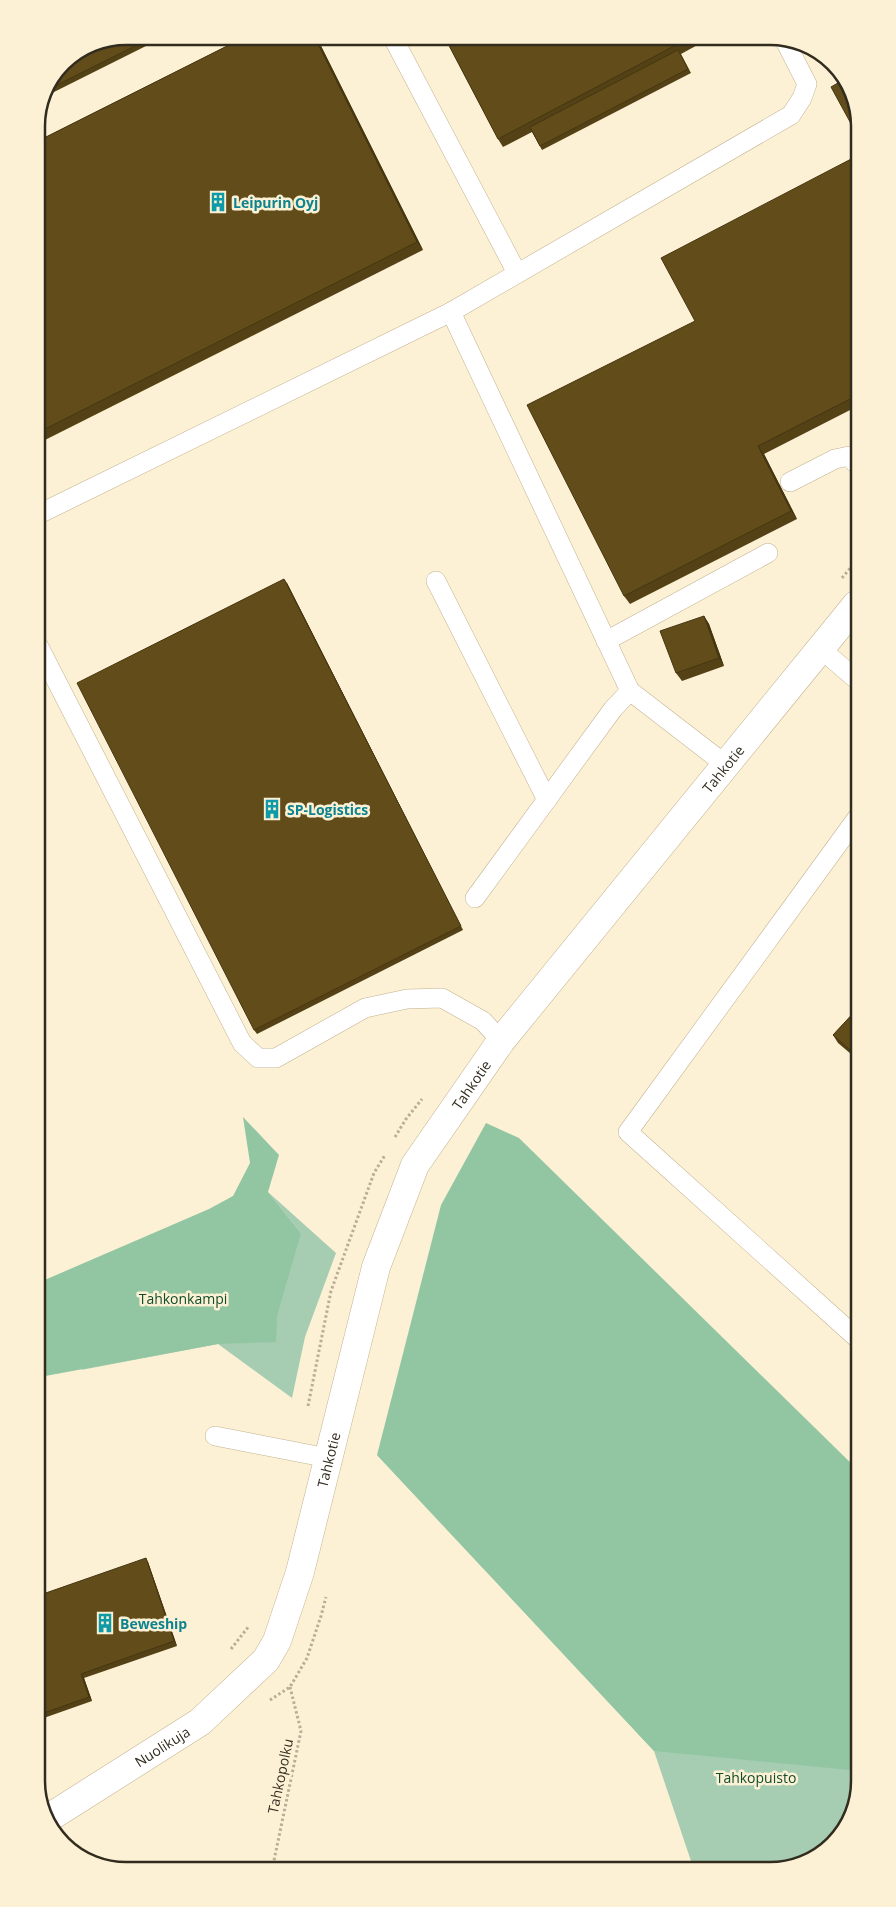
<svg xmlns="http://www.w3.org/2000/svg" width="896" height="1907" viewBox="0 0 896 1907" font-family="'Open Sans',sans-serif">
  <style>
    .green { fill: #a6cdb2 }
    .forest { fill: #92c6a3 }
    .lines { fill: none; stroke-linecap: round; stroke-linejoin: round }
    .service-casing { stroke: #c1b290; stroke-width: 20 }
    .minor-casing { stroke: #c1b290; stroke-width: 29 }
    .path { stroke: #b8ae97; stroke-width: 3; stroke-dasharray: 2.5 2.5; stroke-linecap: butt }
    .service { stroke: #fff; stroke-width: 19 }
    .minor { stroke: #fff; stroke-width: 28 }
    .wall { fill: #544216 }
    .shaded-wall { fill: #453612 }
    .building { fill: #624d1a; stroke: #453612 }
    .labels { text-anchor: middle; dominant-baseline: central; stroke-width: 5; stroke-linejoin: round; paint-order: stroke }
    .culture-label { font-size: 14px; font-weight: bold; fill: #0d838f; stroke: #fdf1d5; text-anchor: start }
    .street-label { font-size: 14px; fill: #322c1f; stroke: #fdf1d5 }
    .park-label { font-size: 14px; fill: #0f4c2c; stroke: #fdf1d5 }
    .rim { fill: none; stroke: #322c1f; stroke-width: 2.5 }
  </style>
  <rect width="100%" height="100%" fill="#fdf1d5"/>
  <g class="green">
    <polygon points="268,1192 336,1253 305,1337 292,1398 218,1344 81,1370 301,1233"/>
    <polygon points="377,1455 860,1760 860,1782 841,1836 799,1866 693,1867 654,1751"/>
  </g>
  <g class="forest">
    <polygon points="243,1117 279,1155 268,1192 301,1233 277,1316 276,1342 218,1344 40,1377 40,1282 209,1209 233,1196 250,1163"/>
    <polygon points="486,1123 519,1138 859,1471 860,1771 654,1751 377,1455 441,1205"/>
  </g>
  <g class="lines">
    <defs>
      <g id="service">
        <polyline points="392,36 517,273"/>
        <polyline points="451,312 791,115 802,98 807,84 784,39"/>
        <polyline points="790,482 835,459 849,456 856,464"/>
        <polyline points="39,514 451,312 630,691 726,765"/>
        <polyline points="436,581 547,800"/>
        <polyline points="606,641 768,553"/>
        <polyline points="38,645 242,1043 258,1058 276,1058 365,1008 407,999 442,998 483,1021 501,1041"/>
        <polyline points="821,649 857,680"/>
        <polyline points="857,818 628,1132 858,1339"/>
        <polyline points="475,898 613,709 630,691"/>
        <polyline points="215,1436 328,1458"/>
      </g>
      <g id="minor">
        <path id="s1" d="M47,1819L200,1722L266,1660L277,1641L300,1572L376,1267L415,1165L501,1041L856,605"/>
      </g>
    </defs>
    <use href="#service" class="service-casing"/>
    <use href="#minor" class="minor-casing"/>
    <g class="path">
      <polyline points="842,578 856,561"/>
      <polyline points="395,1137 406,1119 422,1099"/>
      <polyline points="308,1406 331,1291 374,1173 385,1155"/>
      <polyline points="231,1649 249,1626"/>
      <polyline points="270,1700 290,1687 307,1658 321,1616 326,1597"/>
      <polyline points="272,1870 301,1731 290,1687"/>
    </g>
    <use href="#service" class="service"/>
    <use href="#minor" class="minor"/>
  </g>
  <g class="wall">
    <polygon points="126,36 166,36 48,95 63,62"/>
    <polygon points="247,36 316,36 423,250 37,444 36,142"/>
    <polygon points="444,36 714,36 681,54 691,73 542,150 532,132 503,147 498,139"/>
    <polygon points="855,157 856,407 764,454 797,519 630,604 624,596 695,321"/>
    <polygon points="287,583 463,930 257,1034 254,1030"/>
    <polygon points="704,616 709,624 724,666 682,681 676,673"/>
    <polygon points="858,1008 858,1060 838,1043 833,1035"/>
    <polygon points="148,1562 177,1646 84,1678 92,1701 41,1719 40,1595"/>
  </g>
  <g class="shaded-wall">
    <polygon points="314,36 316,36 423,250 417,242"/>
    <polygon points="758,446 764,454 797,519 791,511"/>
    <polygon points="284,579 287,583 463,930 461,926"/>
    <polygon points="704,616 709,624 724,666 719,658"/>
    <polygon points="146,1558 148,1562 177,1646 174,1641"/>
    <polygon points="81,1674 84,1678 92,1701 89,1697"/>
  </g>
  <g class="building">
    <polygon points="126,36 155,36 51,88 63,62 92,43"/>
    <polygon points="247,36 314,36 417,242 37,433 36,142"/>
    <polygon points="444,36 693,36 498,139"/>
    <polygon points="678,50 688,69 540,146 530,127"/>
    <polygon points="843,80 855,97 855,131 831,87"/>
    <polygon points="855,157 856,396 758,446 791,511 624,596 527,405 695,321 661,258"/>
    <polygon points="284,579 461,926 254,1030 77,683"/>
    <polygon points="704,616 719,658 676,673 660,631"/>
    <polygon points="858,1008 858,1057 833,1035"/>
    <polygon points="146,1558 174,1641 81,1674 89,1697 41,1714 40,1595"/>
  </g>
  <defs>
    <symbol id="building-bare" viewBox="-9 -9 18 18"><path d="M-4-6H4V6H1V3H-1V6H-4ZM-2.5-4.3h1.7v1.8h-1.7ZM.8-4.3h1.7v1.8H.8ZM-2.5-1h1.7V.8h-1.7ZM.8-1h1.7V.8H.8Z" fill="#0f9aa8" stroke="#fdf1d5" stroke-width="2.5" paint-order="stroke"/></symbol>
  </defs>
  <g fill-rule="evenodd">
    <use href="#building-bare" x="204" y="188" width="28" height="28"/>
    <use href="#building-bare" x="258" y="795" width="28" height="28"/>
    <use href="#building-bare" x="91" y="1609" width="28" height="28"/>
  </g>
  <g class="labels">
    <g class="culture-label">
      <text x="233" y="202">Leipurin Oyj</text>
      <text x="287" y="809">SP-Logistics</text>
      <text x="120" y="1623">Beweship</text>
    </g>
    <g class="street-label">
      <text stroke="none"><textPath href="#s1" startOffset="1292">Tahkotie</textPath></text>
      <text stroke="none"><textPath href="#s1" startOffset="888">Tahkotie</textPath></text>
      <text stroke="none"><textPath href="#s1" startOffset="482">Tahkotie</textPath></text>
      <text stroke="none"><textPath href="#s1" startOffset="136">Nuolikuja</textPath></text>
      <text transform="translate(280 1776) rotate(-78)">Tahkopolku</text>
    </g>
    <g class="park-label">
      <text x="183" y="1298">Tahkonkampi</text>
      <text x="756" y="1777">Tahkopuisto</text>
    </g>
  </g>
  <path d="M0 0H896V1907H0ZM126 45H770A81 81 0 0 1 851 126V1781A81 81 0 0 1 770 1862H126A81 81 0 0 1 45 1781V126A81 81 0 0 1 126 45Z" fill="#fdf1d5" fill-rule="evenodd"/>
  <path class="rim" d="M126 45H770A81 81 0 0 1 851 126V1781A81 81 0 0 1 770 1862H126A81 81 0 0 1 45 1781V126A81 81 0 0 1 126 45Z"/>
</svg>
